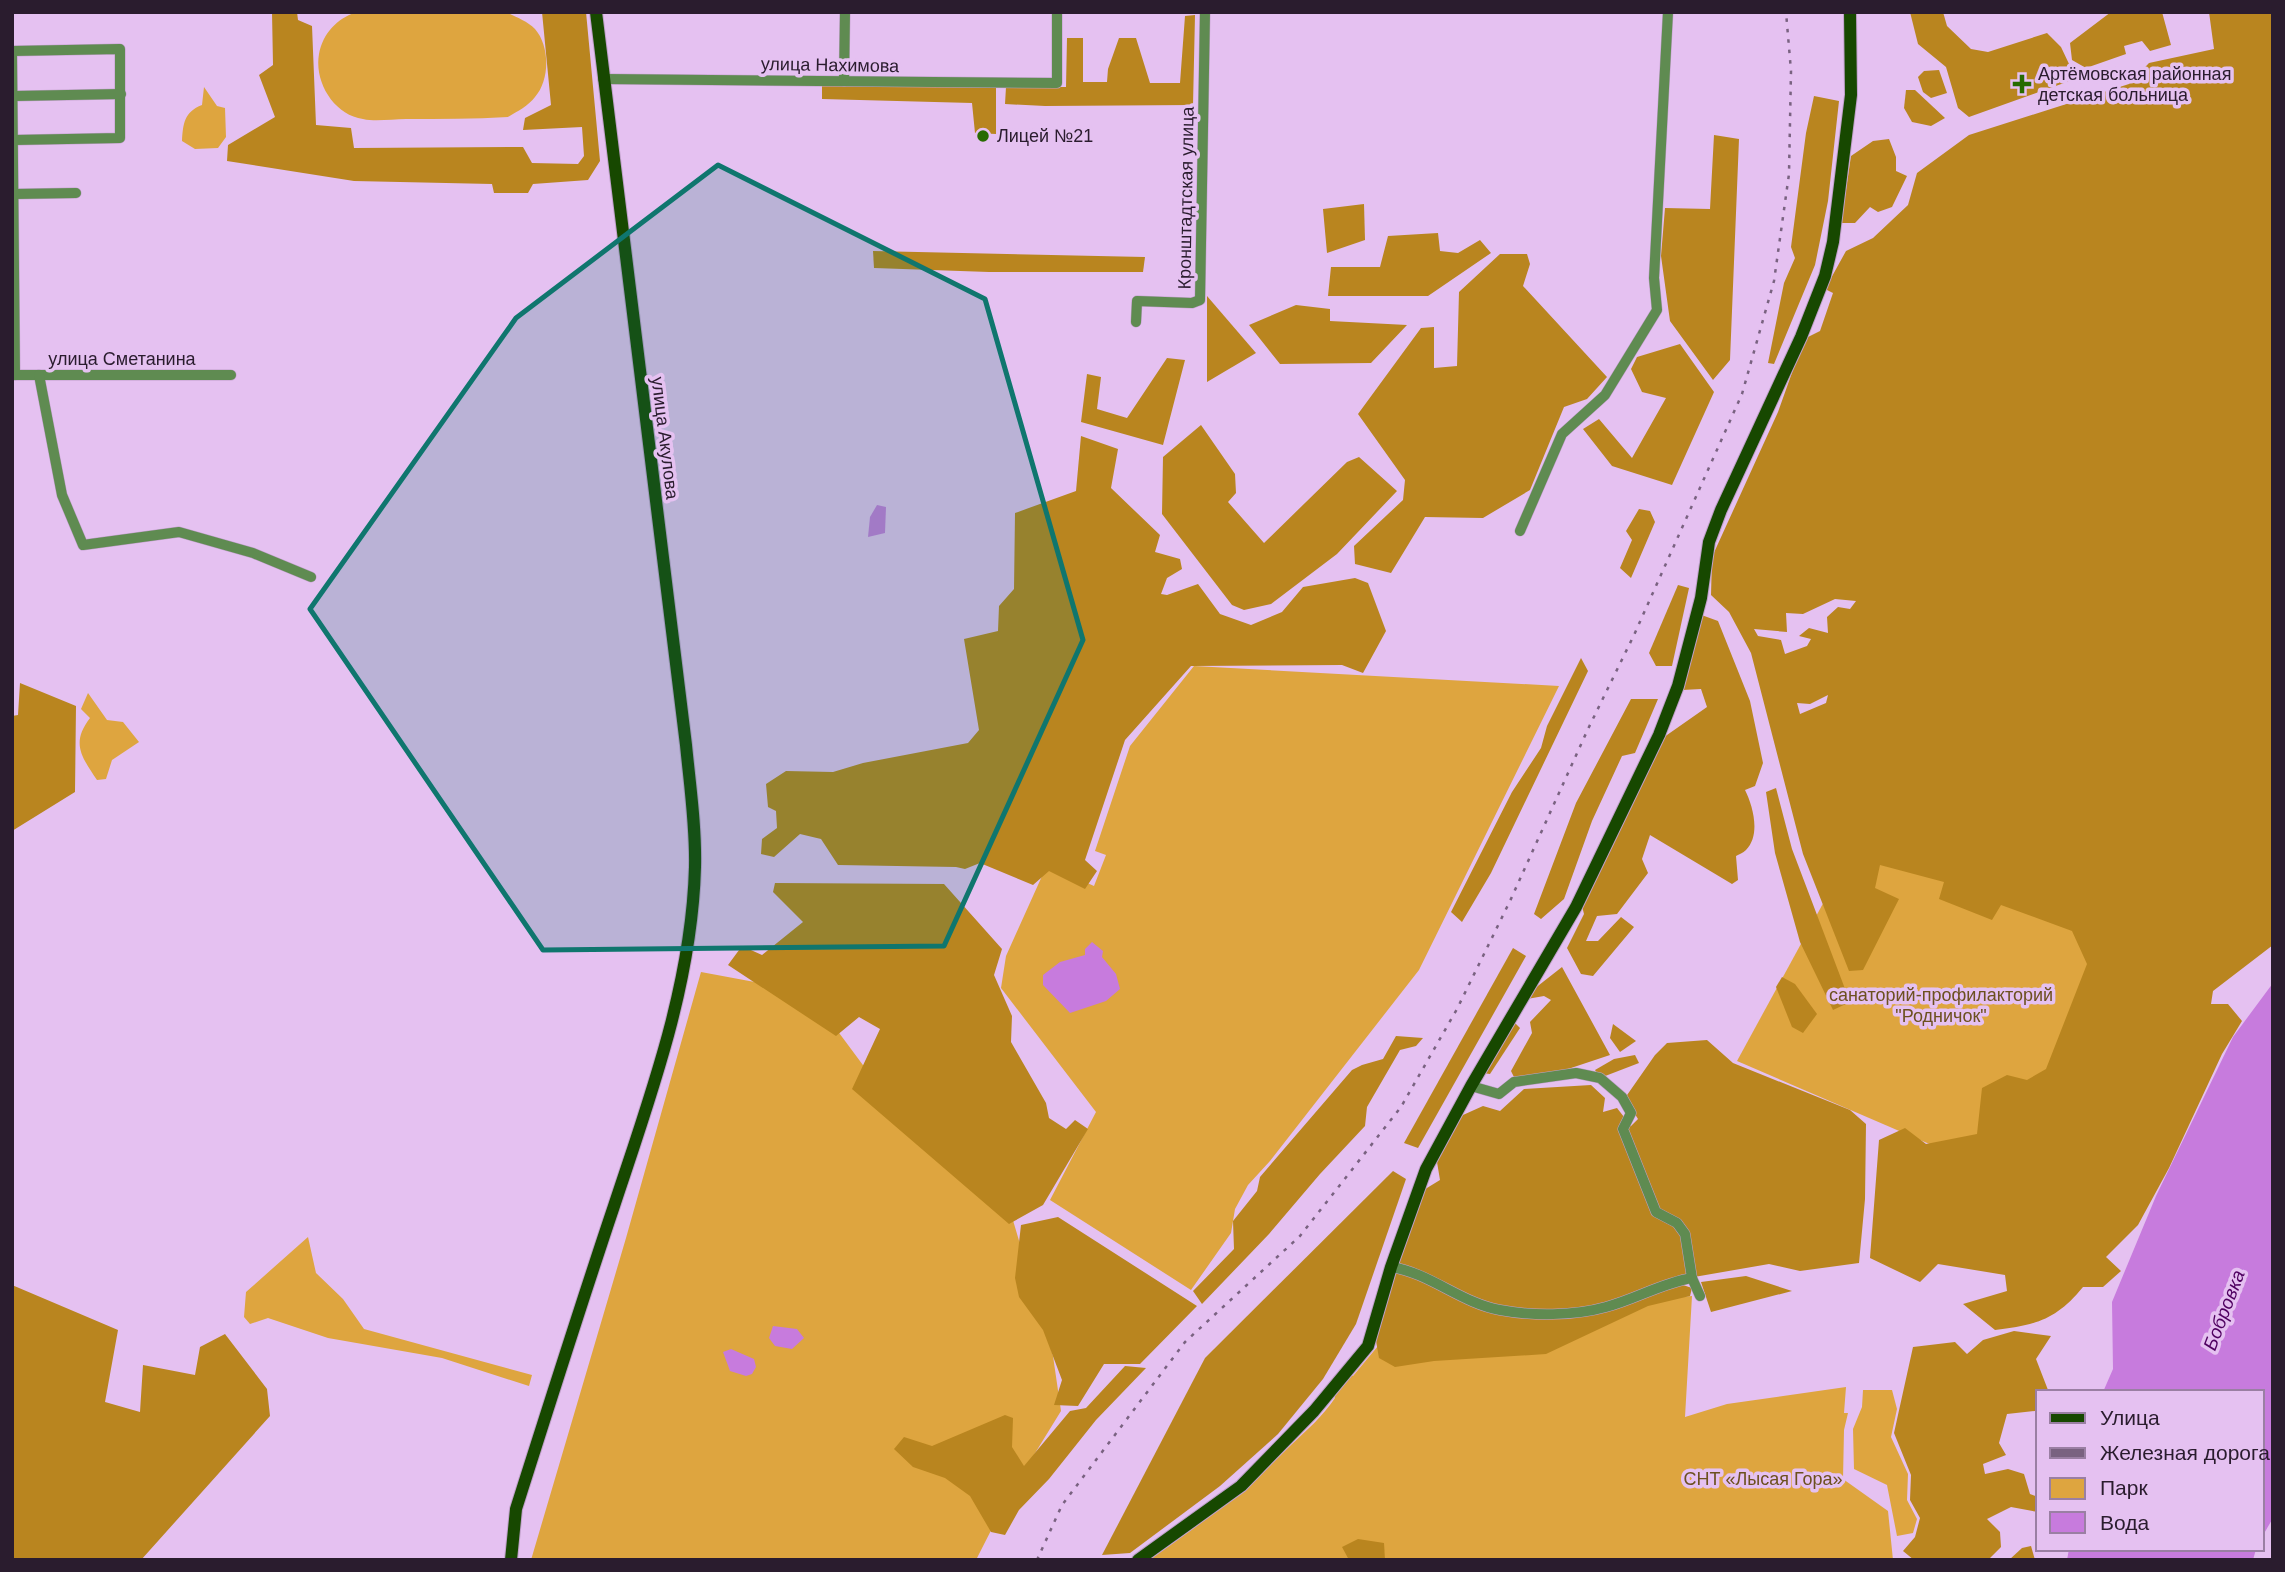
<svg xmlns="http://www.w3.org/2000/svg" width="2285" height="1572" viewBox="0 0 2285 1572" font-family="Helvetica,sans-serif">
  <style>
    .green { fill: #dea53f }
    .forest { fill: #b9851f; fill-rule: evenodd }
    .water { fill: #c77bdd }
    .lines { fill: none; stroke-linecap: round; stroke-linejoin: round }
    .minor-casing { stroke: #c0a0ca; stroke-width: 11 }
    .major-casing { stroke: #c0a0ca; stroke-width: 14 }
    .minor { stroke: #5f8b51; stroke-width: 10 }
    .major { stroke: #174800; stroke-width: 12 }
    .rail { stroke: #796280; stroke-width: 2.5; stroke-dasharray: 3.5 7; stroke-linecap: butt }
    .marked { fill: #0f766e; fill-opacity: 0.2; stroke: #0f766e; stroke-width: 5; stroke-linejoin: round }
    .poi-dot { fill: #276b01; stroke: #e5c1f1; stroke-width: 2.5 }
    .labels { text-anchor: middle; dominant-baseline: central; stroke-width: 7; stroke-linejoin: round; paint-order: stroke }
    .street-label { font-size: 18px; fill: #2a1c2e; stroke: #e5c1f1 }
    .poi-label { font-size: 18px; fill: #2a1c2e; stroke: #e5c1f1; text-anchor: start }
    .park-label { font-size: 18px; fill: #6c501f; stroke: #e5c1f1 }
    .water-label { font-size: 19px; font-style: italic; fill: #4f0160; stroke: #e5c1f1 }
  </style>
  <rect width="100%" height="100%" fill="#e5c1f1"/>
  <g class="green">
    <path d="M356,12H506C516,17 527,21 535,29C550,46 550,80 535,97C528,106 518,111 508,117C474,119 440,119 406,119C392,119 376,122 363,119C334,115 314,82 319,54C323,33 337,19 356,12Z"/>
    <path d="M204,87L217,106L225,108L226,137L218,148L195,149L182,141C183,124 184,112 202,105Z"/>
    <polygon points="1194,666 1559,686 1419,970 1270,1161 1248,1185 1235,1209 1231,1233 1191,1290 1050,1200 1096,1112 1001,988 1006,956 1047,865 1094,886 1106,855 1095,851 1130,746"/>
    <path d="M88,693L107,720L123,722L139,742L112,760L106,779L97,780C81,756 71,743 90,718L81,709Z"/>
    <polygon points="1862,832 2117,934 2058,1094 1948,1152 1737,1061"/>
    <polygon points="701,972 760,983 828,1018 903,1119 1012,1217 1053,1356 1061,1411 1008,1497 976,1560 531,1560 626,1238"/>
    <polygon points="308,1237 316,1273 343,1299 364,1329 532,1375 529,1386 442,1358 328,1338 268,1318 250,1324 244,1317 246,1292"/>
    <path d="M1692,1296L1685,1417L1727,1404L1846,1387L1844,1413H1848L1844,1430L1843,1479L1888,1511L1893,1560H1149C1201,1524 1246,1490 1291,1445C1307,1430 1323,1416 1335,1398L1333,1393L1347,1375L1353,1376L1383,1340L1655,1299Z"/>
    <polygon points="1863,1390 1892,1390 1897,1409 1891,1437 1908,1474 1907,1500 1917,1519 1913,1533 1897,1536 1887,1485 1854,1469 1853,1429 1862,1407"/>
  </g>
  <g class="forest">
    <polygon points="272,12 297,12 298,20 312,26 316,125 351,128 354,148 523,147 532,163 578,164 584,156 582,127 523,130 525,118 551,105 542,12 586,12 600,161 588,180 533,184 528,193 494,193 492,184 354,181 227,161 228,145 275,117 259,75 273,65"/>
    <polygon points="1910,12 1943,12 1947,26 1971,49 1988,52 2047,33 2061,47 2070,66 2089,74 1969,117 1958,108 1946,67 1918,44"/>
    <polygon points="2111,12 2162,12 2171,45 2150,51 2142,41 2124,46 2126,54 2086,68 2072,60 2070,43"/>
    <path d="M2209,12H2273V945L2213,991L2211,1004H2228L2242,1021L2222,1054L2169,1168L2138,1225L2106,1257L2121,1271L2103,1287H2083C2056,1320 2036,1325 1995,1330L1963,1304L2007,1291L2005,1275L1938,1264L1920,1282L1870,1258L1879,1140L1905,1128L1926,1144L1977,1134L1982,1088L2007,1075L2027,1080L2046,1069L2087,964L2072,931L2001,905L1992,920L1939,899L1944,882L1880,865L1875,888L1899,899L1863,970L1849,971L1803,854L1751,653L1729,612L1711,595L1712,557L1778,412L1804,339L1820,331L1833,293L1825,289L1846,251L1873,238L1908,205L1917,173L1969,135L2129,84L2149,63L2214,49ZM1835,599L1856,601L1850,609L1838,607L1827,617L1828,633L1809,628L1799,636L1811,639L1807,646L1785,654L1781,640L1758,636L1754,629L1787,632L1786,613L1803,614ZM1828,695L1826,703L1800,714L1797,703L1810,704Z"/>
    <polygon points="1195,15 1193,105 1045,106 1005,104 1006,87 1066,87 1067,38 1083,38 1083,82 1107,82 1108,69 1119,38 1136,38 1150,83 1180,83 1185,16"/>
    <polygon points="1939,70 1947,93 1931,98 1923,92 1918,77 1924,71"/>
    <polygon points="822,86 996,86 996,134 975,133 972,103 822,99"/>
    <polygon points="1906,90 1915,90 1945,118 1931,126 1912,122 1904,108"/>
    <polygon points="1814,96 1839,101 1828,201 1815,265 1774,364 1768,363 1784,283 1795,258 1791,247 1806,133"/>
    <polygon points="1714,135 1739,139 1730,360 1713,380 1670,321 1661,256 1665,208 1710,209"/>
    <polygon points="1889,139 1896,157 1896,171 1907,176 1892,207 1878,212 1870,207 1855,223 1841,223 1851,156 1873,141"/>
    <polygon points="1364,204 1365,240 1327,253 1323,209"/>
    <polygon points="1438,233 1440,251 1458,253 1480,240 1491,253 1428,296 1328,296 1331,267 1380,267 1388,236"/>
    <polygon points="873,251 1145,257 1143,272 989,272 874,268"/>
    <polygon points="1500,254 1527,254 1530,264 1523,286 1607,377 1587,399 1564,407 1530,490 1483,518 1425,517 1391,573 1355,564 1354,546 1403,500 1405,480 1358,414 1421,328 1434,327 1434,368 1457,366 1459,292"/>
    <polygon points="1207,296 1256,353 1207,382"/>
    <polygon points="1296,305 1330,309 1330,321 1407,325 1371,363 1280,364 1249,325"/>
    <polygon points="1680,344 1714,392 1672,485 1612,466 1583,429 1599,419 1632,458 1666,398 1642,392 1631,369 1637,357"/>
    <polygon points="1167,358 1185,360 1163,445 1081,422 1087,374 1101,377 1097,409 1127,418"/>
    <polygon points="1201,425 1235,474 1236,493 1228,502 1264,543 1347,462 1359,457 1397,491 1337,554 1271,604 1244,610 1232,605 1162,514 1163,457"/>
    <polygon points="1081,436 1118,449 1111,488 1160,535 1155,552 1180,559 1182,569 1167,578 1161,594 1167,595 1198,584 1220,614 1251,625 1282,612 1303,587 1355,578 1368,583 1386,631 1363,673 1342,665 1191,666 1125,740 1085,860 1097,871 1085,889 1049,871 1033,885 980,863 965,869 956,867 838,865 821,839 800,834 774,857 761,854 762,839 777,828 776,811 768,807 766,784 786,771 833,772 863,763 968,743 979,730 964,639 998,631 999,606 1014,589 1015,513 1076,491"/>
    <polygon points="1639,509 1650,511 1655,522 1631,578 1620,568 1632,540 1626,531"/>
    <polygon points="1678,585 1689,588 1672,666 1656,666 1649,653"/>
    <path d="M1696,613L1718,621L1750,701L1763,763L1755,786L1745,790C1753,806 1761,835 1746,850C1743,853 1739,854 1736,856L1738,880L1732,884L1650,835L1642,859L1648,873L1617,914L1597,916L1586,941H1598L1621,917L1634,927L1593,976L1581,974L1567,948L1584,914L1581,902L1657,742L1707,707L1701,689L1682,690Z"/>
    <polygon points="1581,658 1588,671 1491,873 1462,922 1451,912 1512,792 1541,748 1547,726"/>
    <polygon points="20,683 76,706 75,792 12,831 12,716 18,715"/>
    <polygon points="1631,699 1658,699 1635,753 1622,756 1592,821 1564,899 1541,919 1534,914 1576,803"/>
    <polygon points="1776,788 1792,849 1850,1002 1833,1010 1800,942 1775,853 1766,792"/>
    <polygon points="775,883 944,884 1002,949 994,975 1012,1016 1011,1042 1046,1103 1049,1118 1066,1129 1075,1120 1088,1129 1043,1205 1009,1224 852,1089 880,1029 859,1017 836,1036 728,965 742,946 762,955 803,922 773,892"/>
    <polygon points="1513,948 1526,956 1418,1148 1404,1143"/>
    <polygon points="1562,967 1610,1055 1532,1081 1517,1083 1511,1071 1532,1033 1530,1022 1551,1000 1544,996 1527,999 1534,989"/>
    <polygon points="1782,977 1795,984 1817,1014 1803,1033 1792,1027 1776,987"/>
    <polygon points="1513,1021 1520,1028 1490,1074 1482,1073"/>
    <polygon points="1613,1024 1636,1041 1620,1052 1610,1038"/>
    <polygon points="1396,1036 1423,1038 1416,1046 1400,1050 1367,1107 1365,1126 1320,1174 1269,1234 1202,1304 1193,1291 1234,1249 1233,1221 1257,1191 1260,1177 1352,1070 1362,1065 1383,1059"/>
    <polygon points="1707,1040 1733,1063 1850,1110 1866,1124 1865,1199 1859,1263 1800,1271 1769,1264 1671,1281 1601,1307 1548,1312 1493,1307 1397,1262 1422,1191 1440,1180 1436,1156 1449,1127 1463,1115 1483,1106 1500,1111 1524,1089 1591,1085 1605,1098 1603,1112 1617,1108 1631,1126 1638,1119 1625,1098 1655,1055 1667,1043"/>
    <polygon points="1635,1055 1639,1063 1600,1078 1595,1070 1614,1059"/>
    <polygon points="1393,1171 1406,1179 1356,1324 1323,1379 1278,1434 1220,1486 1130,1553 1102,1555 1205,1358"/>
    <polygon points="1058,1217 1197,1306 1140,1364 1104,1364 1078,1406 1054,1405 1062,1380 1043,1330 1019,1297 1015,1278 1021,1225"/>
    <polygon points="1392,1270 1409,1273 1464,1302 1562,1316 1677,1283 1692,1288 1690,1296 1648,1306 1546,1354 1434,1361 1395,1367 1379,1358 1373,1324"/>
    <polygon points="1746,1276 1792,1291 1711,1312 1701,1282"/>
    <polygon points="12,1285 118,1330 105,1402 140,1412 143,1365 195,1375 200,1347 225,1334 267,1389 270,1416 141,1560 12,1560"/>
    <polygon points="2014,1331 2051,1336 2036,1359 2048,1390 2038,1392 2038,1406 2035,1411 2007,1414 1999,1443 2006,1455 1983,1464 1985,1474 2008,1469 2024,1474 2030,1494 2038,1497 2038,1512 2011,1507 1987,1519 2000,1532 2001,1547 1988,1560 1914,1560 1903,1551 1915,1537 1920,1518 1910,1500 1911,1475 1894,1433 1913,1347 1955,1342 1967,1354 1983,1340"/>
    <polygon points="1125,1366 1146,1368 1096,1420 1049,1479 1019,1510 1005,1535 991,1532 970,1496 945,1478 913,1467 894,1449 904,1437 932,1446 1005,1415 1013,1418 1012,1447 1024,1466 1070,1411 1086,1408"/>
    <polygon points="1358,1539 1384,1543 1385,1560 1349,1560 1342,1547"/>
    <polygon points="2031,1546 2035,1560 2009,1560 2022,1548"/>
  </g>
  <g class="water">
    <polygon points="877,505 886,507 885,533 868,537 870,517"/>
    <polygon points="1092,942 1103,951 1102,957 1116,974 1120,989 1106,1001 1070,1013 1043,985 1043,975 1060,962 1085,955 1085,949"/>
    <polygon points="2273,983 2273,1518 2262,1537 2262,1392 2103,1392 2113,1369 2112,1302 2156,1196 2233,1037"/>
    <polygon points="773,1326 797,1329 804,1338 792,1349 775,1346 769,1338"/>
    <polygon points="731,1349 754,1359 756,1367 752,1374 746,1376 730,1371 723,1352"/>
    <polygon points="2069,1549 2256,1549 2253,1560 2067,1560"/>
  </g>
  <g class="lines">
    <defs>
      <g id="minor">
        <polyline points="12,51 120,49 120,138 14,140"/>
        <polyline points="12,56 15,375"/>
        <polyline points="603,79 1057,83 1057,12"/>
        <polyline points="844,81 845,12"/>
        <polyline points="14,96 121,94"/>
        <polyline points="14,194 76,193"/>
        <polyline points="1136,322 1137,301 1192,303 1200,300 1205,12"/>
        <polyline points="12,375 231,375"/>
        <polyline points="39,375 62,495 83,545 179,532 253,553 311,577"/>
        <polyline points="1520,531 1562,434 1605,395 1657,310 1654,278 1668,12"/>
        <polyline points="1471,1086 1499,1094 1514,1082 1576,1073 1600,1078 1622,1097 1631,1113 1623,1129 1656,1212 1677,1223 1685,1234 1692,1278"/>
        <path d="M1391,1267C1430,1273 1461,1303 1500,1310C1532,1316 1574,1316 1606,1307C1636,1299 1662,1283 1692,1278L1700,1296"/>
      </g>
      <g id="major">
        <path d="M511,1560L516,1509C548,1408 580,1307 614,1206C650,1097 692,984 695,867C696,827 690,786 686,745L596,12"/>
        <polyline points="1138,1560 1241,1486 1314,1411 1368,1346 1391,1267 1426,1169 1471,1086 1576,907 1659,735 1678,686 1701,598 1709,542 1721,510 1801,337 1825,276 1833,242 1851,95 1850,12"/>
      </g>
    </defs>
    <use href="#minor" class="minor-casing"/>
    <use href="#major" class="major-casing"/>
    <use href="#minor" class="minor"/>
    <use href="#major" class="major"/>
    <polyline class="rail" points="1037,1560 1062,1505 1185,1342 1300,1236 1401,1107 1457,1009 1510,901 1588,729 1634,635 1742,394 1774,281 1789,174 1791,71 1786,12"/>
  </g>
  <path class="marked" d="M718,165L985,299L1083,640L944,946L543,950L310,609L516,318Z"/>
  <g class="poi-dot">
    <path d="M2018.5 73.5h7v7h7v7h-7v7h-7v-7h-7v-7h7z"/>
    <circle cx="983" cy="136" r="7"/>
  </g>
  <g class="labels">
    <g class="street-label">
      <text transform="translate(830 65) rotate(1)">улица Нахимова</text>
      <text transform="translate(1186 198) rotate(-89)">Кронштадтская улица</text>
      <text x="122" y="359">улица Сметанина</text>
      <text transform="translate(665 438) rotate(83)">улица Акулова</text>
    </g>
    <g class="poi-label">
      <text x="2038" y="74">Артёмовская районная<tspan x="2038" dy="21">детская больница</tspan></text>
      <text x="997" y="136">Лицей №21</text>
    </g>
    <g class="park-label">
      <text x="1941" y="995">санаторий-профилакторий<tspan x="1941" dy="21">"Родничок"</tspan></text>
      <text x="1763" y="1479">СНТ «Лысая Гора»</text>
    </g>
    <g class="water-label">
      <text transform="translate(2224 1310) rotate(-69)">Бобровка</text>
    </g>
  </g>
  <rect width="2285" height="1572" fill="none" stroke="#2a1c2e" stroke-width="28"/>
  <rect x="2036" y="1390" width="228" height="161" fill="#e5c1f1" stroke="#9a7fa3" stroke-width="2"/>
  <rect x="2050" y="1413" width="35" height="10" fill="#174800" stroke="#9a7fa3" stroke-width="2"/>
  <text x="2100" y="1425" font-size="21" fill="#2a1c2e">Улица</text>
  <rect x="2050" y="1448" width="35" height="10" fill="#796280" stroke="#9a7fa3" stroke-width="2"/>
  <text x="2100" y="1460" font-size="21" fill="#2a1c2e">Железная дорога</text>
  <rect x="2050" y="1478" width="35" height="21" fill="#dea53f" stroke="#9a7fa3" stroke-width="2"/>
  <text x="2100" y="1495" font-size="21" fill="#2a1c2e">Парк</text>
  <rect x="2050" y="1512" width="35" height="21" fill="#c77bdd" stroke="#9a7fa3" stroke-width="2"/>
  <text x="2100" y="1530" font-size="21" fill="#2a1c2e">Вода</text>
</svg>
